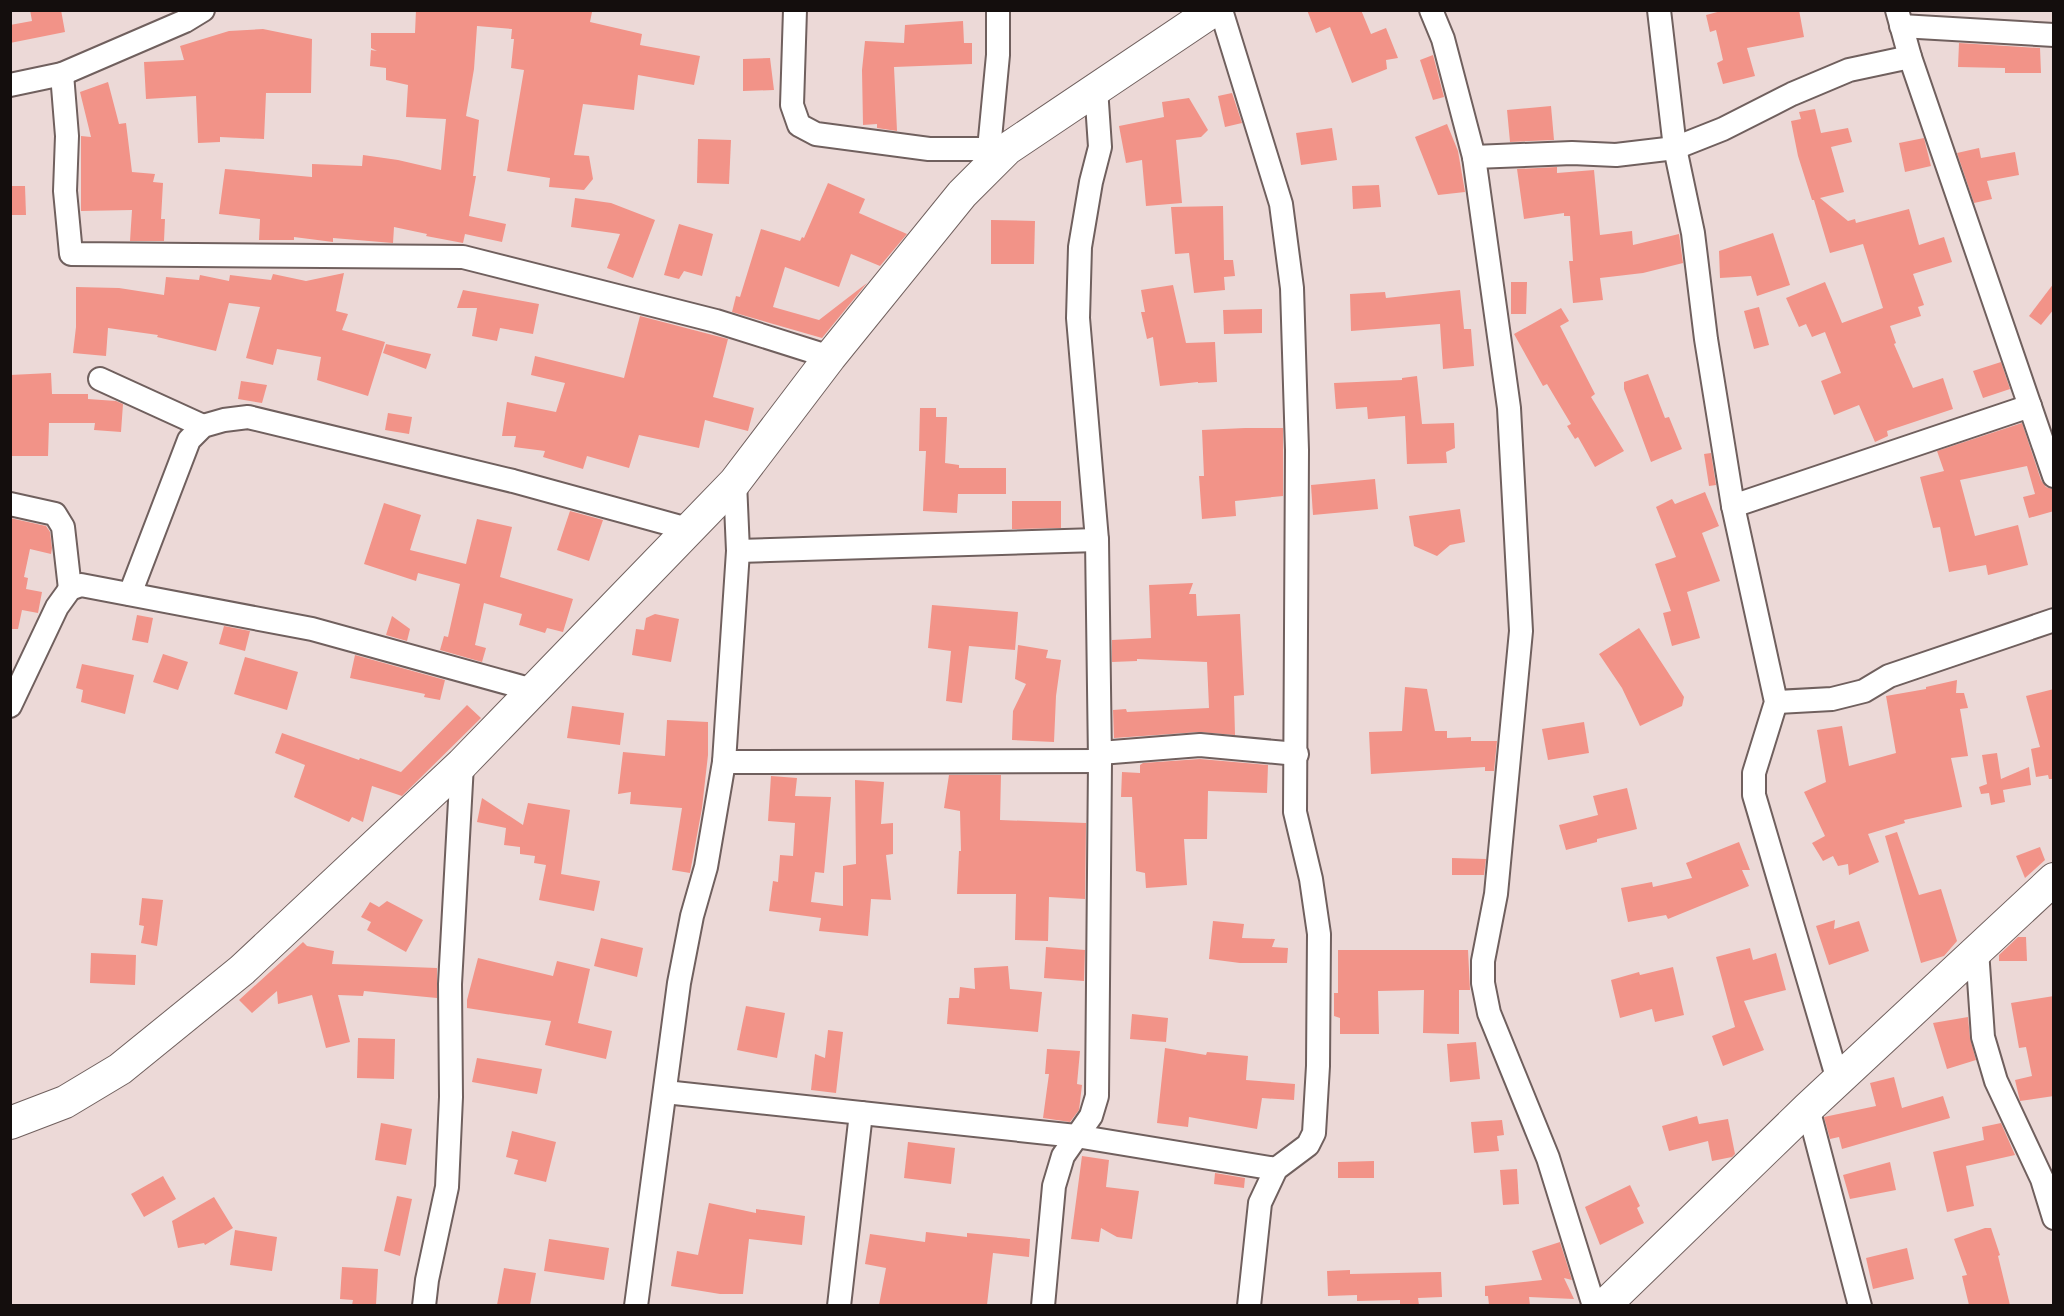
<svg xmlns="http://www.w3.org/2000/svg" width="2064" height="1316" viewBox="0 0 2064 1316" font-family="'IBM Plex Sans',sans-serif">
  <style>
    .building { fill: #f29388 }
    .lines { fill: none; stroke-linecap: round; stroke-linejoin: round }
    .street-casing { stroke: #70605e; stroke-width: 26 }
    .secondary-casing { stroke: #70605e; stroke-width: 34 }
    .street { stroke: #fff; stroke-width: 22 }
    .secondary { stroke: #fff; stroke-width: 32 }
  </style>
  <rect width="100%" height="100%" fill="#ecd9d7"/>
  <g class="building">
    <polygon points="30,10 61,10 65,32 10,43 10,25 32,21"/>
    <polygon points="416,10 592,12 590,22 642,34 640,45 700,56 694,85 638,75 634,110 583,104 574,155 589,156 593,179 584,190 549,187 550,178 507,171 524,70 511,68 514,39 511,39 512,29 477,26 474,69 466,116 479,120 473,176 476,176 469,216 506,224 502,242 465,234 463,243 426,236 427,234 394,227 393,243 333,238 333,242 294,237 294,240 259,240 260,219 219,214 225,169 312,177 312,164 362,166 363,155 398,160 441,170 446,119 406,117 408,85 386,80 386,68 370,66 371,50 377,51 371,48 371,33 415,33"/>
    <polygon points="1307,10 1361,10 1371,34 1386,28 1398,58 1386,60 1387,69 1352,83 1330,27 1316,33"/>
    <polygon points="1725,10 1799,10 1804,37 1747,48 1755,76 1723,84 1717,63 1723,60 1716,30 1710,32 1706,15"/>
    <polygon points="963,21 964,43 972,43 972,64 894,67 897,131 877,128 877,124 863,125 862,70 865,41 904,43 905,25"/>
    <polygon points="263,29 312,39 311,93 266,93 264,139 220,137 220,142 198,143 196,96 146,99 144,62 184,60 180,46 229,31"/>
    <polygon points="1959,43 2040,48 2041,73 2005,73 2005,68 1958,67"/>
    <polygon points="1433,55 1444,97 1433,100 1420,60"/>
    <polygon points="770,58 774,90 743,91 743,59"/>
    <polygon points="108,82 119,124 126,123 132,172 155,174 153,182 163,183 161,219 165,219 164,241 130,241 132,210 81,211 81,136 91,137 80,92"/>
    <polygon points="1232,93 1242,123 1225,127 1218,96"/>
    <polygon points="1189,98 1208,130 1201,137 1176,140 1182,203 1146,206 1142,160 1126,163 1119,126 1164,117 1162,102"/>
    <polygon points="1551,106 1554,140 1510,142 1507,110"/>
    <polygon points="1815,109 1821,133 1848,128 1852,142 1831,147 1844,192 1820,198 1848,221 1855,219 1856,223 1909,209 1919,245 1944,237 1952,262 1913,274 1924,305 1918,307 1921,316 1890,326 1896,343 1894,344 1913,388 1943,378 1953,409 1887,431 1888,436 1875,442 1859,405 1834,415 1821,381 1841,373 1825,332 1812,337 1806,324 1799,327 1786,298 1825,282 1842,323 1883,308 1863,244 1830,253 1814,200 1812,200 1798,156 1791,121 1801,119 1799,112"/>
    <polygon points="1447,124 1458,151 1465,192 1438,195 1415,137"/>
    <polygon points="1332,128 1337,160 1301,165 1296,133"/>
    <polygon points="1924,138 1931,166 1905,172 1899,143"/>
    <polygon points="698,139 731,140 729,184 697,183"/>
    <polygon points="1979,148 1981,158 2015,152 2019,175 1987,181 1992,199 1974,203 1957,153"/>
    <polygon points="1557,167 1557,173 1594,170 1600,235 1632,231 1633,245 1679,234 1683,263 1643,273 1600,278 1603,300 1573,303 1569,261 1573,261 1570,216 1564,216 1564,213 1524,219 1517,169"/>
    <polygon points="828,183 865,199 859,213 907,234 880,266 851,254 839,287 785,267 773,307 819,320 867,283 822,338 732,312 736,296 740,297 761,229 800,241 802,237 804,238"/>
    <polygon points="1379,185 1381,207 1353,209 1352,186"/>
    <polygon points="10,186 25,186 26,215 10,215"/>
    <polygon points="575,198 611,203 655,220 633,278 607,268 620,234 571,227"/>
    <polygon points="1223,206 1224,260 1233,260 1235,276 1224,277 1225,290 1194,293 1189,253 1175,254 1171,207"/>
    <polygon points="991,220 1035,221 1034,264 991,264"/>
    <polygon points="679,224 713,234 702,276 684,271 679,279 664,275"/>
    <polygon points="1773,233 1790,285 1757,296 1751,276 1720,278 1719,251"/>
    <polygon points="344,273 336,311 348,314 342,330 385,342 368,396 317,380 321,357 277,349 273,365 246,358 260,307 229,303 216,351 157,337 158,335 108,328 106,356 73,353 76,327 76,287 119,288 164,295 166,277 199,280 200,275 229,281 230,275 271,280 273,274 306,281"/>
    <polygon points="1511,282 1527,282 1526,314 1511,314"/>
    <polygon points="2054,283 2054,309 2041,325 2029,316"/>
    <polygon points="1173,285 1186,343 1215,342 1217,382 1198,383 1198,382 1160,386 1153,337 1147,339 1141,312 1145,312 1141,290"/>
    <polygon points="463,290 539,304 533,334 500,328 497,341 472,336 477,308 457,308"/>
    <polygon points="1460,290 1464,329 1471,329 1474,366 1443,369 1440,324 1351,331 1350,294 1385,292 1386,298"/>
    <polygon points="1759,307 1769,345 1754,349 1744,311"/>
    <polygon points="1561,308 1569,321 1560,326 1595,394 1591,397 1624,451 1595,467 1578,437 1575,439 1567,426 1571,424 1547,384 1543,386 1514,334"/>
    <polygon points="1262,309 1262,333 1224,334 1223,310"/>
    <polygon points="640,316 728,339 713,397 754,408 748,431 705,420 699,448 639,435 629,468 587,456 583,469 543,457 545,451 514,447 516,436 502,436 507,402 556,412 565,383 531,375 535,356 624,378"/>
    <polygon points="386,344 431,354 426,369 383,353"/>
    <polygon points="2001,362 2010,389 1983,398 1973,371"/>
    <polygon points="51,373 52,394 88,394 88,399 116,401 123,404 121,432 94,430 95,423 49,423 48,456 10,456 10,375"/>
    <polygon points="1648,374 1665,418 1669,417 1682,449 1651,462 1624,389 1624,382"/>
    <polygon points="1417,376 1422,424 1454,423 1455,448 1446,452 1447,463 1407,464 1405,416 1368,419 1367,407 1336,409 1334,383 1402,380 1402,378"/>
    <polygon points="241,381 267,385 262,403 238,399"/>
    <polygon points="920,408 936,408 936,417 947,417 945,463 959,465 959,468 1006,468 1006,494 958,494 957,513 923,511 926,451 919,451"/>
    <polygon points="388,413 412,417 409,434 385,430"/>
    <polygon points="2022,423 2041,480 2046,487 2052,489 2054,511 2029,518 2023,497 2035,494 2027,466 1960,480 1975,536 2018,525 2028,565 1988,575 1986,565 1949,572 1940,527 1933,528 1920,477 1944,471 1937,451"/>
    <polygon points="1245,428 1283,428 1283,496 1235,501 1236,516 1202,519 1199,476 1204,476 1202,430"/>
    <polygon points="1711,453 1716,485 1709,486 1704,454"/>
    <polygon points="1375,479 1378,509 1313,515 1311,485"/>
    <polygon points="1705,492 1719,526 1702,533 1720,581 1687,592 1700,638 1672,646 1663,613 1671,611 1655,564 1676,557 1656,507 1672,499 1675,504"/>
    <polygon points="1012,501 1061,501 1061,528 1012,529"/>
    <polygon points="384,503 421,515 410,550 466,564 477,519 512,527 500,577 573,599 563,632 547,628 545,633 519,625 522,614 484,603 475,645 486,648 482,662 440,650 444,636 448,637 460,584 418,573 416,581 364,564"/>
    <polygon points="1460,509 1465,542 1450,545 1437,556 1414,546 1409,516"/>
    <polygon points="570,511 603,520 589,561 557,550"/>
    <polygon points="10,518 46,526 50,532 52,548 51,554 30,549 24,577 28,578 26,589 42,592 38,613 22,610 18,629 10,629"/>
    <polygon points="1193,583 1189,594 1196,594 1197,616 1240,614 1244,695 1234,696 1235,735 1199,732 1114,738 1113,710 1126,709 1127,712 1209,708 1207,662 1137,659 1137,661 1112,662 1112,640 1151,638 1149,585"/>
    <polygon points="932,605 1018,612 1015,650 969,646 962,703 946,701 951,651 928,648"/>
    <polygon points="655,614 679,619 671,662 632,655 636,629 644,630 646,618"/>
    <polygon points="137,615 153,618 148,643 132,640"/>
    <polygon points="392,616 410,629 407,641 386,635"/>
    <polygon points="224,626 250,631 245,651 219,644"/>
    <polygon points="1639,628 1684,697 1682,706 1640,726 1622,688 1599,654"/>
    <polygon points="1018,645 1048,650 1046,658 1061,660 1056,696 1054,742 1012,740 1013,711 1026,684 1015,679"/>
    <polygon points="163,654 188,662 178,690 153,682"/>
    <polygon points="355,655 445,680 440,700 424,697 425,694 350,678"/>
    <polygon points="245,657 298,672 287,710 234,694"/>
    <polygon points="82,664 134,675 125,714 81,702 83,690 76,688"/>
    <polygon points="1957,680 1956,693 1964,693 1968,708 1960,709 1968,756 1951,758 1962,807 1904,820 1905,823 1868,834 1879,862 1849,875 1848,864 1838,866 1833,856 1823,861 1812,843 1825,836 1804,792 1826,782 1817,730 1842,726 1849,766 1896,753 1886,696 1926,689 1926,687"/>
    <polygon points="1405,687 1427,689 1435,731 1447,731 1447,738 1471,737 1471,741 1497,741 1494,771 1485,771 1485,767 1371,774 1369,732 1402,731"/>
    <polygon points="2054,689 2054,779 2049,779 2048,775 2036,777 2031,749 2040,747 2026,696"/>
    <polygon points="467,705 481,718 402,796 372,786 363,822 352,817 349,822 294,797 305,765 275,753 282,733 359,760 360,758 401,772"/>
    <polygon points="572,706 624,713 620,745 567,738"/>
    <polygon points="667,720 708,722 708,755 702,808 690,873 672,870 682,808 630,804 631,792 618,794 623,752 665,756"/>
    <polygon points="1584,722 1589,753 1548,760 1542,729"/>
    <polygon points="1997,753 2001,779 2029,767 2031,785 2003,790 2005,802 1991,805 1989,793 1981,794 1979,787 1987,784 1982,755"/>
    <polygon points="1200,759 1268,765 1267,793 1208,791 1207,839 1184,839 1187,885 1146,888 1145,873 1136,871 1132,797 1121,797 1122,772 1140,773 1140,765 1143,763"/>
    <polygon points="949,775 1001,775 1000,820 1086,823 1085,899 1049,897 1048,941 1015,940 1016,894 957,894 959,851 961,851 960,811 944,808"/>
    <polygon points="771,776 797,778 795,796 831,797 824,873 815,872 811,902 843,906 843,866 856,864 855,780 884,782 881,824 893,823 893,854 886,855 891,900 871,899 868,936 819,931 821,918 769,911 773,881 778,882 780,855 793,856 795,823 768,821"/>
    <polygon points="1627,788 1637,829 1597,839 1597,842 1566,850 1559,825 1598,815 1593,796"/>
    <polygon points="482,798 523,825 528,803 570,810 561,874 600,881 594,911 539,900 546,865 534,863 535,856 520,854 520,847 504,845 506,828 477,822"/>
    <polygon points="1897,832 1919,895 1941,889 1957,941 1944,956 1921,963 1885,836"/>
    <polygon points="1739,842 1750,870 1742,870 1749,886 1668,919 1666,915 1628,922 1621,888 1652,882 1653,887 1692,878 1686,863"/>
    <polygon points="2040,847 2045,860 2025,878 2016,856"/>
    <polygon points="1452,858 1486,859 1484,875 1452,875"/>
    <polygon points="142,898 163,900 157,946 141,943 144,926 139,925"/>
    <polygon points="387,901 423,920 406,952 367,930 371,922 361,917 370,902 379,907"/>
    <polygon points="1835,920 1834,929 1859,921 1869,951 1829,965 1816,926"/>
    <polygon points="1213,921 1244,924 1242,938 1275,939 1272,947 1288,948 1287,963 1240,963 1209,959"/>
    <polygon points="2018,937 2026,937 2027,961 1999,961 1999,955"/>
    <polygon points="601,938 643,948 637,977 594,966"/>
    <polygon points="303,942 307,946 334,951 332,964 437,968 437,998 364,991 363,996 338,995 350,1042 326,1048 312,995 278,1004 277,991 252,1013 239,1000"/>
    <polygon points="1046,947 1085,950 1084,981 1044,978"/>
    <polygon points="1750,948 1753,960 1776,953 1786,990 1744,1001 1764,1050 1723,1066 1712,1036 1735,1027 1716,957"/>
    <polygon points="1338,950 1468,950 1470,990 1459,990 1459,1034 1423,1033 1424,990 1378,991 1379,1034 1340,1034 1340,1018 1334,1016 1334,993 1338,993"/>
    <polygon points="91,953 136,955 135,985 90,983"/>
    <polygon points="478,958 553,976 557,961 590,969 578,1023 612,1031 606,1059 545,1045 551,1021 467,1008 467,1000"/>
    <polygon points="1008,966 1010,989 1042,992 1038,1032 947,1024 949,998 959,998 960,987 975,989 974,968"/>
    <polygon points="1673,967 1684,1015 1655,1022 1652,1009 1620,1018 1611,980 1639,972 1640,975"/>
    <polygon points="2054,996 2054,1096 2020,1101 2015,1080 2032,1076 2026,1047 2019,1048 2011,1003"/>
    <polygon points="746,1006 785,1013 777,1058 737,1050"/>
    <polygon points="1132,1014 1168,1018 1166,1042 1130,1039"/>
    <polygon points="1968,1017 1970,1038 1976,1060 1947,1069 1933,1023"/>
    <polygon points="828,1030 843,1032 836,1093 811,1090 815,1054 825,1058"/>
    <polygon points="358,1038 395,1039 394,1079 357,1078"/>
    <polygon points="1476,1042 1480,1079 1450,1082 1447,1044"/>
    <polygon points="1165,1048 1206,1055 1207,1052 1248,1056 1246,1080 1295,1084 1294,1100 1262,1098 1257,1129 1189,1117 1188,1127 1157,1123"/>
    <polygon points="1047,1049 1080,1051 1077,1084 1082,1085 1079,1110 1070,1122 1043,1118 1049,1074 1045,1074"/>
    <polygon points="477,1058 542,1069 537,1094 472,1082"/>
    <polygon points="1894,1077 1902,1108 1943,1096 1950,1118 1842,1149 1839,1137 1830,1139 1824,1117 1876,1106 1870,1083"/>
    <polygon points="1697,1116 1699,1124 1728,1119 1735,1154 1732,1157 1712,1161 1708,1141 1669,1151 1662,1126"/>
    <polygon points="1502,1120 1504,1135 1497,1136 1499,1151 1474,1153 1471,1122"/>
    <polygon points="381,1123 412,1129 406,1165 375,1160"/>
    <polygon points="2001,1123 2015,1155 1966,1166 1974,1206 1947,1212 1933,1152 1984,1140 1982,1127"/>
    <polygon points="512,1131 556,1142 546,1182 514,1174 518,1160 506,1157"/>
    <polygon points="908,1142 955,1148 951,1184 904,1178"/>
    <polygon points="1082,1156 1109,1160 1106,1187 1139,1191 1132,1239 1117,1237 1101,1228 1099,1242 1071,1239"/>
    <polygon points="1374,1161 1374,1178 1338,1178 1338,1162"/>
    <polygon points="1890,1162 1896,1190 1850,1199 1843,1175"/>
    <polygon points="1517,1169 1519,1204 1503,1205 1500,1170"/>
    <polygon points="1215,1173 1245,1178 1244,1188 1214,1184"/>
    <polygon points="163,1176 176,1199 144,1217 131,1194"/>
    <polygon points="1630,1185 1640,1206 1637,1208 1644,1223 1600,1245 1585,1207"/>
    <polygon points="397,1196 412,1199 400,1256 384,1251"/>
    <polygon points="214,1197 233,1228 205,1245 204,1243 178,1248 172,1221"/>
    <polygon points="709,1203 756,1213 756,1209 805,1216 802,1245 749,1239 743,1294 720,1294 671,1286 677,1251 698,1255"/>
    <polygon points="1985,1228 1991,1228 2000,1255 1998,1256 2010,1305 1969,1305 1962,1276 1967,1275 1954,1239"/>
    <polygon points="235,1230 277,1237 272,1271 230,1265"/>
    <polygon points="926,1232 967,1237 967,1233 1030,1239 1029,1257 993,1253 987,1305 879,1305 886,1268 865,1264 870,1234 925,1242"/>
    <polygon points="549,1239 609,1248 604,1280 544,1271"/>
    <polygon points="1560,1242 1572,1280 1564,1278 1574,1299 1529,1297 1530,1305 1489,1305 1488,1296 1485,1296 1485,1286 1542,1280 1532,1251"/>
    <polygon points="1907,1248 1914,1279 1873,1289 1866,1258"/>
    <polygon points="342,1267 378,1269 376,1305 352,1305 353,1300 340,1299"/>
    <polygon points="504,1268 536,1273 530,1305 497,1305"/>
    <polygon points="1350,1270 1350,1274 1441,1272 1442,1297 1418,1298 1419,1305 1400,1305 1400,1300 1357,1301 1357,1295 1328,1296 1327,1271"/>
  </g>
  <g class="lines">
    <defs>
      <g id="street">
        <polyline points="795,10 792,105 799,125 816,134 929,149 1007,149"/>
        <polyline points="1221,10 1281,204 1292,288 1297,450 1295,812 1311,879 1319,934 1318,1066 1314,1133 1308,1145 1276,1169 1260,1203 1249,1306"/>
        <polyline points="1431,10 1443,39 1474,157 1509,408 1521,631 1496,894 1483,961 1483,983 1489,1013 1548,1158 1594,1306"/>
        <polyline points="1659,10 1675,148 1693,233 1706,339 1733,506 1776,702 1754,773 1754,795 1838,1080"/>
        <polyline points="1897,10 1910,57 2054,476"/>
        <polyline points="1901,26 2054,35"/>
        <polyline points="62,74 67,136 65,191 71,254 463,257 716,321 830,357"/>
        <polyline points="10,85 62,74 185,21 203,10"/>
        <polyline points="989,149 998,55 998,10"/>
        <polyline points="1474,157 1572,153 1616,155 1675,148 1723,129 1792,94 1849,70 1910,57"/>
        <polyline points="100,379 203,426"/>
        <polyline points="10,504 55,514 63,527 70,589"/>
        <polyline points="1733,506 2030,406"/>
        <polyline points="738,551 1097,540"/>
        <polyline points="130,594 189,440 203,426 224,420 248,417 513,481 688,529"/>
        <polyline points="1776,702 1832,699 1864,691 1889,676 2054,620"/>
        <polyline points="10,706 57,607 70,589 81,585 312,629 533,690"/>
        <polyline points="1100,753 1200,745 1297,754"/>
        <polyline points="724,762 1100,761"/>
        <polyline points="1977,950 1983,1037 1996,1081 2042,1179 2054,1218"/>
        <polyline points="665,1092 1076,1136 1276,1169"/>
        <polyline points="1808,1108 1860,1306"/>
        <polyline points="424,1306 427,1280 447,1187 451,1097 450,984 462,764"/>
        <polyline points="636,1306 679,983 692,916 706,867 724,762 738,551 735,482"/>
        <polyline points="839,1306 861,1113"/>
        <polyline points="1043,1306 1054,1186 1063,1156 1091,1116 1097,1096 1100,761 1097,540 1078,318 1080,247 1091,182 1100,147 1096,88"/>
      </g>
      <g id="secondary">
        <polyline points="10,1123 65,1102 120,1069 242,970 462,764 735,482 830,357 962,194 1007,149 1214,10"/>
        <polyline points="1604,1306 1808,1108 2054,879"/>
      </g>
    </defs>
    <use href="#street" class="street-casing"/>
    <use href="#secondary" class="secondary-casing"/>
    <use href="#street" class="street"/>
    <use href="#secondary" class="secondary"/>
  </g>
  <rect width="2064" height="1316" fill="none" stroke="#140e0d" stroke-width="24"/>
</svg>
